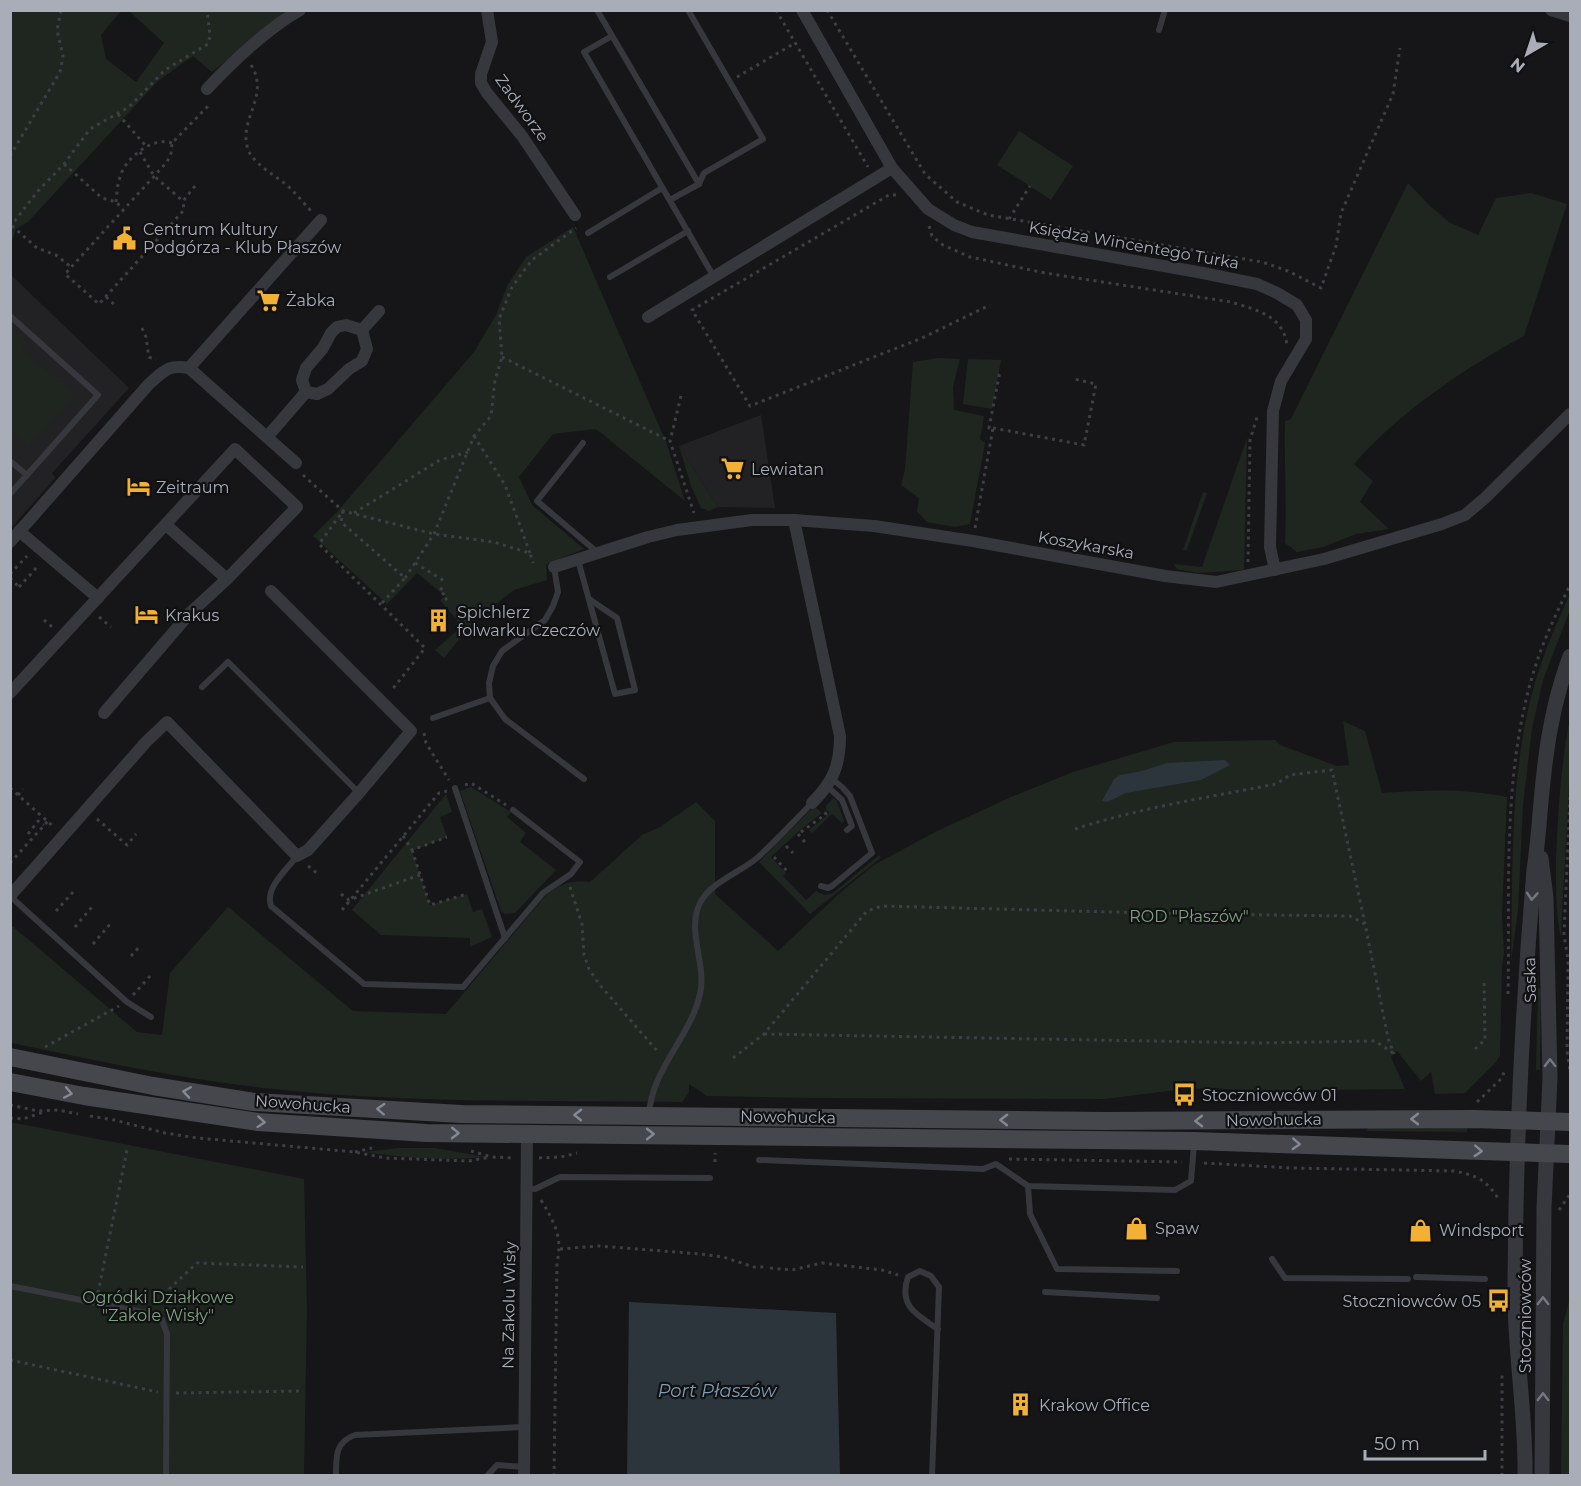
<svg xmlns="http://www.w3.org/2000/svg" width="1581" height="1486" viewBox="0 0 1581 1486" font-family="Montserrat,sans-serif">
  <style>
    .built { fill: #222225 }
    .green { fill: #1e261f }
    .water { fill: #2c353c }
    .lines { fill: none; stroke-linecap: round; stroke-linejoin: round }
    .path { stroke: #3d3f44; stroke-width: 3; stroke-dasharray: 3 4.5; stroke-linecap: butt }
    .service { stroke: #37383d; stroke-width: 6 }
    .minor { stroke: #37383d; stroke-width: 12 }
    .tertiary { stroke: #37383d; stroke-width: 15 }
    .secondary { stroke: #45474d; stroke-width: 18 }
    .oneway { stroke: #757881 }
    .oneway2 { stroke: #858993 }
    .labels { text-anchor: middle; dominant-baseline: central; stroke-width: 4.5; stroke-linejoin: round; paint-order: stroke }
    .street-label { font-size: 16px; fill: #a8adb8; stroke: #111113 }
    .poi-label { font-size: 16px; fill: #a8adb8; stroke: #111113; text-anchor: start }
    .park-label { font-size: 16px; fill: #7fa381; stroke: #111113 }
    .water-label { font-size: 18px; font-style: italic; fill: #7f9bb3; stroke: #111113 }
  </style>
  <rect width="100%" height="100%" fill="#161618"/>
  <g class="built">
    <polygon points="11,275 129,388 52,473 55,478 11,528"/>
    <polygon points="761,415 775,508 718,507 679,446"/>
  </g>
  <g class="green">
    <polygon points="11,11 121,11 101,35 106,59 136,82 164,43 129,11 287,11 212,72 193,56 158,81 28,222 16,229 11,245"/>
    <polygon points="1019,131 1073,166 1051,200 997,165"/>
    <path d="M1408,183L1430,206L1449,222L1478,235L1496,198L1531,193L1567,204L1524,336C1465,368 1398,413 1354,464L1373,481L1360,502L1389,529L1356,534L1323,547L1297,552L1285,543C1287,502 1284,462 1285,421L1291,419Z"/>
    <polygon points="573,227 666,442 685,501 596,429 553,434 519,477 532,505 584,549 546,564 547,580 514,590 475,620 444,658 435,650 462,626 440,600 445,596 417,573 387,604 313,536 337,512 474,352 496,315 507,286 526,257"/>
    <polygon points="11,327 27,342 21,349 75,395 28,447 11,431"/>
    <polygon points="938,358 960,359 953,387 954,410 984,416 980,439 985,443 970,524 955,527 927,522 917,511 919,498 901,485 905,470 913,362"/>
    <polygon points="968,359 1001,360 992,409 963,404"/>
    <polygon points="1247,438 1244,570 1198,573 1177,569 1174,564 1202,567"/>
    <polygon points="679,446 718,507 709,511 701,508 691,486"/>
    <polygon points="1203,492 1207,493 1187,550 1183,550"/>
    <path d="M1570,594V610L1543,680L1532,729L1523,805L1518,910L1511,962C1513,868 1509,770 1536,679C1545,650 1557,622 1570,594Z"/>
    <path d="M1570,718C1571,791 1564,864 1561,937C1555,911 1556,884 1556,858C1558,810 1561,764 1570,718Z"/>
    <path d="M1343,721L1365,731L1382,793C1427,790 1461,788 1507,797L1502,915L1504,952L1502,968L1500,1055L1496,1062L1465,1093L1435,1094L1431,1072L1421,1081L1397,1051L1391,1057L1405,1089L1260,1091L1207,1088L1168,1091L1105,1099L812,1098L707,1096L689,1084V1092L682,1102C546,1100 409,1104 274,1089C185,1080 98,1061 11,1043L10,924L137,1032L162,1035L170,973L228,907L353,1011L446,1014L546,895C561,884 572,879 590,882L642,835L660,827L696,802L715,821V894L778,951L840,893L874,865L935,832L1011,797L1073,772L1174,742L1275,740L1280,745L1337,766L1349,765Z"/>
    <polygon points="471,787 511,812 507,817 526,833 520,842 556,870 515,913 505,914 501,911 460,791"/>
    <polygon points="446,794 452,812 440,817 447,837 412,851 430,905 467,894 473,912 482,909 492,937 470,947 470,938 381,935 352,910"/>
    <polygon points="833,798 837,801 844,821 842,823 832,814 812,833 809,830 830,813 826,810 826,806"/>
    <polygon points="814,806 822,813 799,831 771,857 786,873 783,876 806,900 816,891 825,895 833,893 879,855 881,858 810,914 759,862"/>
    <polygon points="1538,987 1541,990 1540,1070 1536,1070"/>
    <polygon points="10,1122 304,1179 307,1308 304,1475 11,1475"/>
    <polygon points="1368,1126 1467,1126 1467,1132 1367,1131"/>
    <path d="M399,1148H435L485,1157C446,1161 403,1158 364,1152Z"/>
    <polygon points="1570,1298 1570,1475 1561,1475 1563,1324"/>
  </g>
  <g class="water">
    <polygon points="1225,760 1230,765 1201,780 1126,793 1107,802 1102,801 1114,779 1120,775 1142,771 1167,763"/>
    <polygon points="629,1302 836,1313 840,1475 627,1475"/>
  </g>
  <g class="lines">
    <g class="path">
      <polyline points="776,10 868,167"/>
      <polyline points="827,10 925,174 957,202 988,215 1262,262 1288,271 1321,288 1336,246 1341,213 1393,94 1400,48"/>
      <path d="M251,65C270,94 240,118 247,146C251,164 276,175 289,187C297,195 304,203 311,211"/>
      <polyline points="737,77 795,43"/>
      <polyline points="118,114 145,145"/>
      <polyline points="140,152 154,176 183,201"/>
      <polyline points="10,156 60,72 63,56 57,30 61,10"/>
      <polyline points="64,164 102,198 116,202 123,209"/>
      <polyline points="195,186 183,201 184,210 99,304 65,274 167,162 171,153 172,143 211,103"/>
      <polyline points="896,195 889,195 692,310 750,406 922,338 990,305"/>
      <path d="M116,202C117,194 117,185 120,177C125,158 153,136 172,143"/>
      <polyline points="1009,219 1030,186"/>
      <polyline points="12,226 37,248 56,255 71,267"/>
      <path d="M929,226L932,236L943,245L970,257L1045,273L1231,302C1256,310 1283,315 1287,345"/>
      <polyline points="10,227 38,191 64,164 90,129 129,107 165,70 208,44 210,36 207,10"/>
      <polyline points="106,297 116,306"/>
      <polyline points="142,328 146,337 149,357 156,360"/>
      <polyline points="502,357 670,441"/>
      <polyline points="681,396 670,441 694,513"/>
      <polyline points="993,428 1084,445 1096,384 1074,379"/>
      <polyline points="474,436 505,485 530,553"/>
      <polyline points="303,475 343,511 434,534 493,542 530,553 533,563"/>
      <polyline points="354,513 440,460 468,452"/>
      <polyline points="975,528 993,428 989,428 1000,371"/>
      <polyline points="1248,562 1250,440 1258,414"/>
      <polyline points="415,563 446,582"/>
      <polyline points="10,574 27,556"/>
      <polyline points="10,578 20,588"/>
      <polyline points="405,578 434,534 474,436 491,416 495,380 502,357 499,319 512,287 532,260 576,228"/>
      <polyline points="19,587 38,566 37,565"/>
      <polyline points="440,588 445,592 442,595 447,600"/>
      <polyline points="382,603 405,578 341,522 343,511 319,544 425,648 391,691"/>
      <polyline points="99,617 111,627"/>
      <polyline points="44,620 52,627"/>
      <polyline points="424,733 426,743 449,780"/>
      <polyline points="465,785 471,783 506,805"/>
      <polyline points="10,788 54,827"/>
      <polyline points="18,795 23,789"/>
      <polyline points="1570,797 1564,934 1568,960 1567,1051 1570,1071"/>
      <polyline points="97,819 127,845 136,834"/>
      <path d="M1075,829C1140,808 1209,797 1276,784L1290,775L1332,770L1365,924"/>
      <polyline points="801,832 826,814 823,810"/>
      <polyline points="28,834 38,821 44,825"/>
      <polyline points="798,834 805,842"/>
      <polyline points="403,836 412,850 447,837"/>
      <polyline points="786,846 793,853"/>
      <polyline points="412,850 430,905 467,894"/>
      <polyline points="774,857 788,872"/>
      <polyline points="10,863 48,821"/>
      <polyline points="308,866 318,874"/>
      <polyline points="570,887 582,924 584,955 589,969 599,984 659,1053"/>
      <polyline points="341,894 349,900 420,875"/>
      <polyline points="342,910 439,793 447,791"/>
      <polyline points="56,911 74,891"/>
      <polyline points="75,927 92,907"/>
      <polyline points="93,944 111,923"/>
      <polyline points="131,956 141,945"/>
      <path d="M1508,994C1510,888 1502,777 1533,674C1542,643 1556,614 1570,585"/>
      <polyline points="133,995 152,974"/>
      <polyline points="764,1034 1259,1043 1375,1041 1393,1053"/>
      <polyline points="45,1047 119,1006"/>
      <polyline points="1475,1049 1485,1040 1484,981"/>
      <polyline points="733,1058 764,1034 867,911 882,906 1189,914 1350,916 1365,924 1388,1038 1394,1054"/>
      <polyline points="1477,1102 1502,1078 1504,1072"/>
      <polyline points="10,1105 38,1111 58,1110 78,1114"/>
      <polyline points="90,1116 114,1120 165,1133 197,1138 355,1152 385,1158 469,1161 490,1157"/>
      <polyline points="10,1118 23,1119 44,1112"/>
      <polyline points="471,1151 492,1157 515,1158"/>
      <polyline points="355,1152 372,1148"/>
      <polyline points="539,1158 561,1157 577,1153"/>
      <polyline points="1009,1159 1182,1162"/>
      <polyline points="715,1162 715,1153"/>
      <path d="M1204,1163L1291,1168L1454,1171C1479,1176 1486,1180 1500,1201"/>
      <path d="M541,1200C554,1222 563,1237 557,1262L554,1476"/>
      <polyline points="1559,1210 1570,1194"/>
      <polyline points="560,1249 599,1246 701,1254 723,1257 754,1267 765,1267"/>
      <polyline points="770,1268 792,1270 822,1263 882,1270 898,1275"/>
      <polyline points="98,1293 127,1150"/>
      <polyline points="164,1311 169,1289 197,1263 303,1267"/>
      <polyline points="10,1360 158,1392"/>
      <polyline points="176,1393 301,1391"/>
      <polyline points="1502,1476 1502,1375"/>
    </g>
    <g class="service">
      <polyline points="597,10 699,184"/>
      <polyline points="1159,30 1165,10"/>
      <polyline points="612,36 584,52 714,277"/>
      <polyline points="670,200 699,184 704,173 763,139 688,10"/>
      <polyline points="588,233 662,188"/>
      <polyline points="610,277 688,231"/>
      <polyline points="10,316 98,395 27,475 10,461"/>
      <polyline points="583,443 537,501 597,552"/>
      <polyline points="10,494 27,475"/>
      <polyline points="578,560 615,694 635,690 617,618 589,599"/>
      <polyline points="554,567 558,592 553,606 545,620 502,651 493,666 489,683 490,698 505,719 584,779"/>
      <polyline points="202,687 228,662 359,793"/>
      <polyline points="433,718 490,698"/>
      <polyline points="828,787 842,800 852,826 847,830"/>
      <polyline points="455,788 505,938"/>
      <path d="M297,856C286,871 265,887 271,906L364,984L463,987L543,893L571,874L580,862L513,810"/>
      <polyline points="821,886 828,888 832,886 872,853 850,796 842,787 832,779"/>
      <polyline points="11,897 127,1002 151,1017"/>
      <path d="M649,1115C651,1070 691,1036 700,994C707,965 686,931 700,903C711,882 739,873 757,858C776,841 794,821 812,803"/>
      <polyline points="759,1160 983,1169 996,1164 1028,1186 1175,1190 1191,1181 1194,1144"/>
      <polyline points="1028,1186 1030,1214 1057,1269 1177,1271"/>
      <polyline points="527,1188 535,1189 560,1177 710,1178"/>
      <polyline points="1272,1259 1285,1278 1408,1279"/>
      <polyline points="1416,1277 1485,1279"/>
      <polyline points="10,1286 147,1313 162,1320 167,1334 166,1476"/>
      <polyline points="1045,1292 1157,1298"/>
      <path d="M336,1476C336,1457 335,1442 355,1435L524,1427"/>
      <polyline points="487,1476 497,1465 524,1467"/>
      <path d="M932,1476L939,1287L931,1276L920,1271L908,1277C898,1306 917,1315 938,1329"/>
    </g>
    <g class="minor">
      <polyline points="487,10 492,42 481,74 481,83 487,93 522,136 575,215"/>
      <polyline points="802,10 892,168 928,209 954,225 972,232 1203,273 1257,284 1277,293 1297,305 1306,320 1306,339 1281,381 1273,411 1270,547 1275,570"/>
      <polyline points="1551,10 1570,16"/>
      <path d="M207,89C231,63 268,28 300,10"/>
      <polyline points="648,317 892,168"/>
      <polyline points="189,368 296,463"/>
      <polyline points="306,392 302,380 306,368 323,348 331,333 337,327 346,325 362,330"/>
      <polyline points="267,437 306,392 317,394 328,389 349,369 362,361 367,349 362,330 379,311"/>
      <path d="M794,520L840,736C840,766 833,782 812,803"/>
      <polyline points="19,531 98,598"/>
      <path d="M10,542L149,384C164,371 168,364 189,368L321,220"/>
      <polyline points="554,567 648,537 677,530 752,520 794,520 874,526 973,541 1165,576 1216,582 1324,559 1442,524 1465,515 1485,498 1570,414"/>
      <polyline points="10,693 235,449 297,507 227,579 166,525"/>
      <polyline points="104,713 190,613 227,579"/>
      <polyline points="10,896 146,742 167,722 297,856 308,850 359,793 411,731 271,591"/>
      <polyline points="524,1476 527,1134"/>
    </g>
    <g class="tertiary">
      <polyline points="1541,858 1546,898 1550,1078 1544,1208 1542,1476"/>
      <path d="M1525,1476C1526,1418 1516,1360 1515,1302C1515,1158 1522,1014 1534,870C1539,837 1540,805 1544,773C1548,733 1556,694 1570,656"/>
    </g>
    <g class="secondary">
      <polyline points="10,1057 153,1086 254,1102 461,1114 1104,1121 1474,1119 1570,1122"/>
      <polyline points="10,1082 84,1096 258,1122 426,1133 1194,1141 1570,1154"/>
    </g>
  </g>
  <defs><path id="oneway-chevron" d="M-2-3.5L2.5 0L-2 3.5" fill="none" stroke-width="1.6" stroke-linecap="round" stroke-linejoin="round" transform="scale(1.5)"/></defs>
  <g class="oneway">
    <use href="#oneway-chevron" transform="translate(1532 896) rotate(94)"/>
    <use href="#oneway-chevron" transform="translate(1550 1063) rotate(-91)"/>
    <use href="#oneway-chevron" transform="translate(1543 1301) rotate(-90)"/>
    <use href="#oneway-chevron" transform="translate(1543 1397) rotate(-90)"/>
  </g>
  <g class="oneway2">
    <use href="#oneway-chevron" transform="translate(187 1092) rotate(-171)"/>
    <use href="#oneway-chevron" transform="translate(68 1093) rotate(11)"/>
    <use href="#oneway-chevron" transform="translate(381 1109) rotate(-177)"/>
    <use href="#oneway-chevron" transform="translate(578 1115) rotate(-179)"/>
    <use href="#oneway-chevron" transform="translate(1415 1119) rotate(-180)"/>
    <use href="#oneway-chevron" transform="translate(1004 1120) rotate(-179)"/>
    <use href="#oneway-chevron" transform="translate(1199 1121) rotate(179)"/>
    <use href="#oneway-chevron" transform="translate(261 1122) rotate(5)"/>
    <use href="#oneway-chevron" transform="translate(455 1133) rotate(1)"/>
    <use href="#oneway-chevron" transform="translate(650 1134)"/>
    <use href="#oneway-chevron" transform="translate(1296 1144) rotate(3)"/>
    <use href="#oneway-chevron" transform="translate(1478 1151) rotate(3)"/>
  </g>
  <defs>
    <symbol id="civic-bare" viewBox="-9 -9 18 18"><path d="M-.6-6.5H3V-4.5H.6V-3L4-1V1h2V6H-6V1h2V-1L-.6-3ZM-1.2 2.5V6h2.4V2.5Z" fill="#f2b134" stroke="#111113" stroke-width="2.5" paint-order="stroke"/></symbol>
    <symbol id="supermarket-bare" viewBox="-9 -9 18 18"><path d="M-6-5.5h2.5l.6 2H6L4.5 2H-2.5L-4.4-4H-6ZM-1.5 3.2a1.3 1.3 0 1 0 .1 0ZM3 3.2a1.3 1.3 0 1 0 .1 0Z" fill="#f2b134" stroke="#111113" stroke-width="2.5" paint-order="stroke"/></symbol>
    <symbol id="hotel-bare" viewBox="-9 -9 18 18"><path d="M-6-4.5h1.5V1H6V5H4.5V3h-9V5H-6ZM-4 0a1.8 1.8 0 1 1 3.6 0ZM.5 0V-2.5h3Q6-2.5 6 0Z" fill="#f2b134" stroke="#111113" stroke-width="2.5" paint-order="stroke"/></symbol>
    <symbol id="building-bare" viewBox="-9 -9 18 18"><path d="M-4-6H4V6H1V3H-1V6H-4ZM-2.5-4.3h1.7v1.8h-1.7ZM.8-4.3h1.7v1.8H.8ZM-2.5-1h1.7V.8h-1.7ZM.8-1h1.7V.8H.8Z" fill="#f2b134" stroke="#111113" stroke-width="2.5" paint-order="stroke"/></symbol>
    <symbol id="bus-bare" viewBox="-9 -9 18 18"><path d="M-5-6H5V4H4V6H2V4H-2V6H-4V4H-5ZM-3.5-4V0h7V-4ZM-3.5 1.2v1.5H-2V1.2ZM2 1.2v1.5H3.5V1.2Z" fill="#f2b134" stroke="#111113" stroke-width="2.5" paint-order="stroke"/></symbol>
    <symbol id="shop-bare" viewBox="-9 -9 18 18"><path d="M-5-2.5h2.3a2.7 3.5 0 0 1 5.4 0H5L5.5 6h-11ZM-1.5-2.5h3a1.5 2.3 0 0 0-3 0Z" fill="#f2b134" stroke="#111113" stroke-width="2.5" paint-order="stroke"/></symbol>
  </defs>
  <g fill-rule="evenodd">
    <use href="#civic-bare" x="108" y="222" width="33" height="33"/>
    <use href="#supermarket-bare" x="252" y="284" width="33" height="33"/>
    <use href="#supermarket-bare" x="716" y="452" width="33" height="33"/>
    <use href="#hotel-bare" x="122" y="470" width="33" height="33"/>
    <use href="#hotel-bare" x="130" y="598" width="33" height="33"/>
    <use href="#building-bare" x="422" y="604" width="33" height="33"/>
    <use href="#bus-bare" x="1168" y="1078" width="33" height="33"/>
    <use href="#shop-bare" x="1120" y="1212" width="33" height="33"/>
    <use href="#shop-bare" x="1404" y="1214" width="33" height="33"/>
    <use href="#bus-bare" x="1482" y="1284" width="33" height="33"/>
    <use href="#building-bare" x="1004" y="1388" width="33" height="33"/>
  </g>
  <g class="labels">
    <g class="street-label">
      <text transform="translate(522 108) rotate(54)">Zadworze</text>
      <text transform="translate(1134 245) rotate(10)">Księdza Wincentego Turka</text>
      <text transform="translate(1086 545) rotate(10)">Koszykarska</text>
      <text transform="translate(1530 980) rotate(-91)">Saska</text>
      <text transform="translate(303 1104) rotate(4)">Nowohucka</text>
      <text transform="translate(788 1117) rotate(1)">Nowohucka</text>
      <text transform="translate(1274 1120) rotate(-1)">Nowohucka</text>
      <text transform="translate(509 1305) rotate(-89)">Na Zakolu Wisły</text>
      <text transform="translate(1525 1316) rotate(-90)">Stoczniowców</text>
    </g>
    <g class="poi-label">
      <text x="143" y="229">Centrum Kultury<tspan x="143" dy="18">Podgórza - Klub Płaszów</tspan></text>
      <text x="286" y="300">Żabka</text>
      <text x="751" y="469">Lewiatan</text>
      <text x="156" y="487">Zeitraum</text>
      <text x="457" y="612">Spichlerz<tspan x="457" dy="18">folwarku Czeczów</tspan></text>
      <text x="165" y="615">Krakus</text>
      <text x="1202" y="1095">Stoczniowców 01</text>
      <text x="1155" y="1228">Spaw</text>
      <text x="1439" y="1230">Windsport</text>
      <text x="1481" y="1301" text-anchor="end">Stoczniowców 05</text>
      <text x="1039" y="1405">Krakow Office</text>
    </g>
    <g class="park-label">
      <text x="1189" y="916">ROD "Płaszów"</text>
      <text x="158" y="1297">Ogródki Działkowe<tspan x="158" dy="18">"Zakole Wisły"</tspan></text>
    </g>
    <g class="water-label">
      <text x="717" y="1391">Port Płaszów</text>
    </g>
  </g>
  <rect width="1581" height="1486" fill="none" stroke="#a8adb8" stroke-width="24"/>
  <g transform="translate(1527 54) rotate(219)" stroke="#111113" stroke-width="4.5" paint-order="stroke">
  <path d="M0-4.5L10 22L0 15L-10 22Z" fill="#a8adb8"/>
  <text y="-9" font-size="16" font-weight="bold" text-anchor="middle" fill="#a8adb8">N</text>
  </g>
  <path d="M1365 1450v9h120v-9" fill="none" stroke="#a8adb8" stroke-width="3"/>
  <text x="1374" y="1450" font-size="18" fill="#a8adb8" stroke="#111113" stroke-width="4.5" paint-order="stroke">50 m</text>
</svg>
